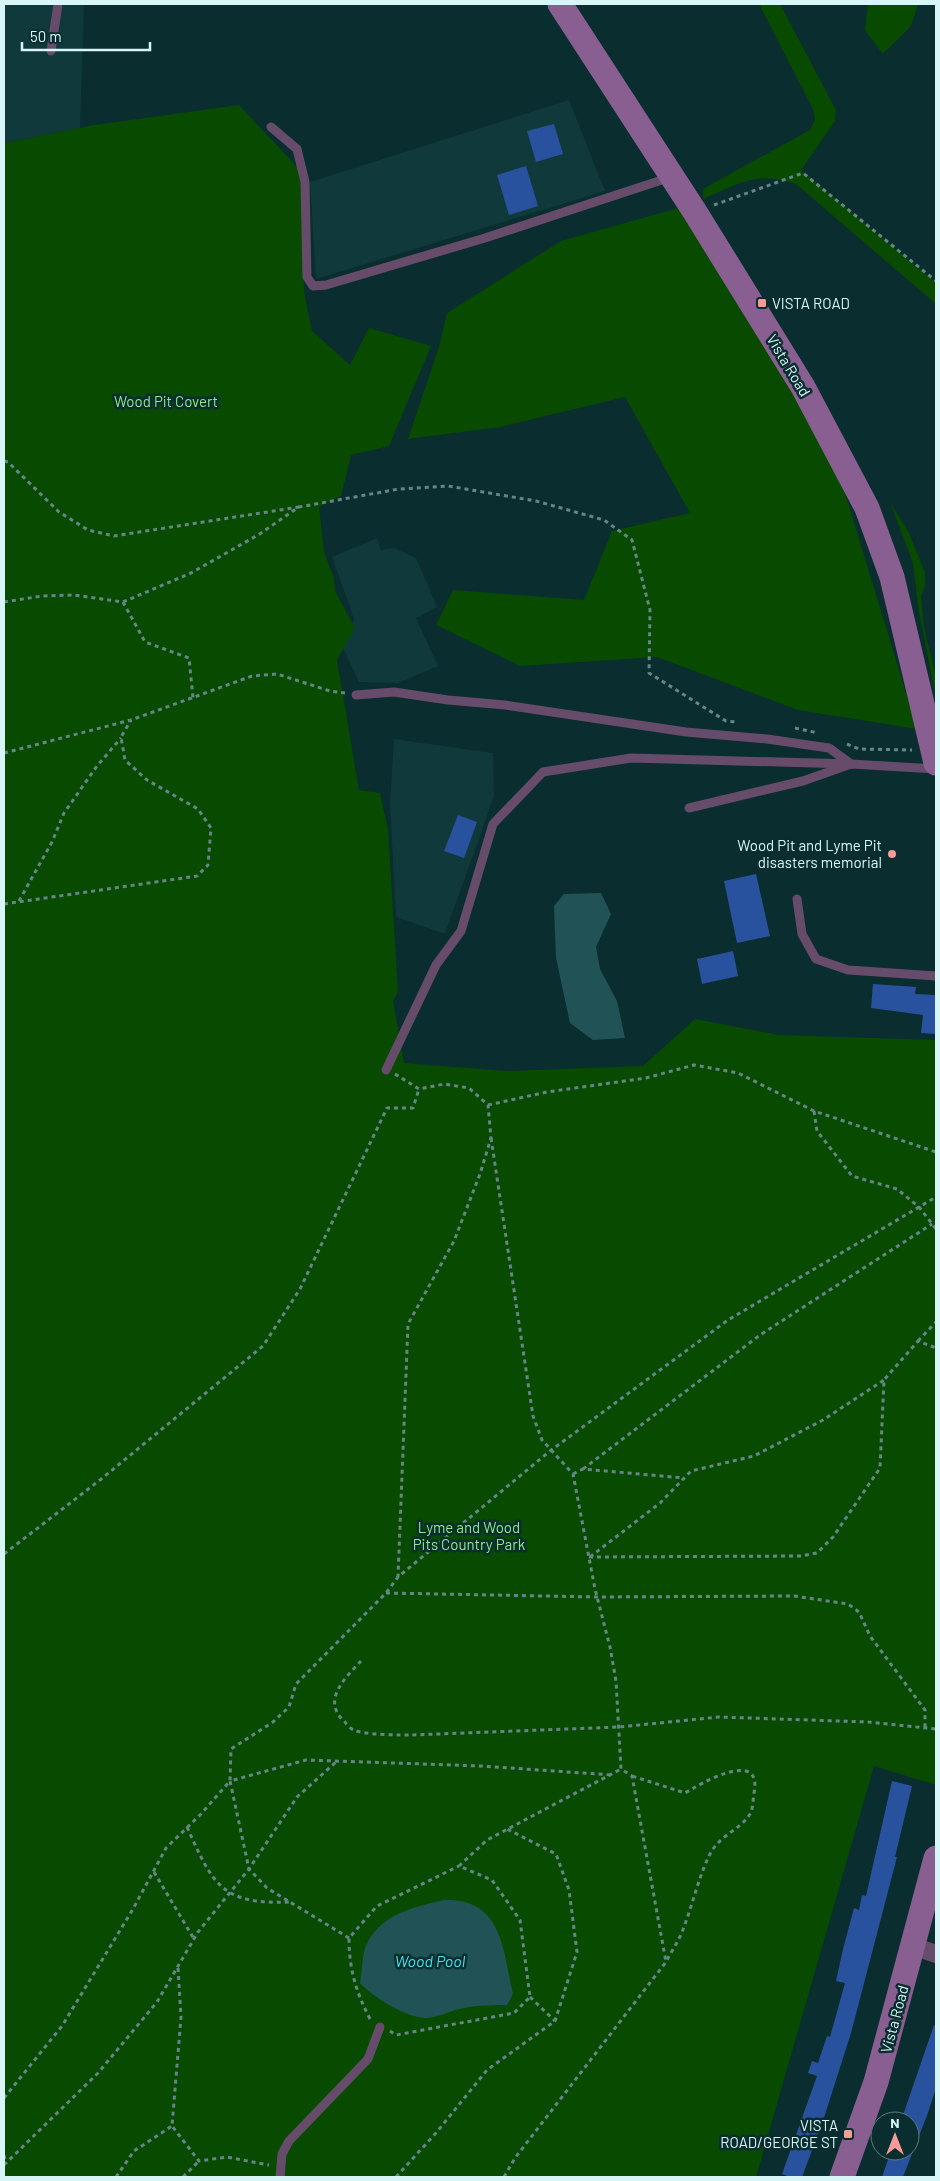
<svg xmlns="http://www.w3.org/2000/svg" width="940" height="2181" viewBox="0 0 940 2181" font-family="Barlow,sans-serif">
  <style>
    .built { fill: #10393c }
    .green { fill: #084b00 }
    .water { fill: #215356 }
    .building { fill: #28529e }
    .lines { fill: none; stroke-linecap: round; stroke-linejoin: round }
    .path { stroke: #658688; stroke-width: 3; stroke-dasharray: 4 4; stroke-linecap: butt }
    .lane { stroke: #664b6a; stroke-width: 9 }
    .street { stroke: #664b6a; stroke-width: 18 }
    .secondary { stroke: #895e90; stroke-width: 25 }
    .poi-dot { fill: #f59b99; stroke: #0a2d2f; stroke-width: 2 }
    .labels { text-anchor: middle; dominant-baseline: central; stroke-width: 5; stroke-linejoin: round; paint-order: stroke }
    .poi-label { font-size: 15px; fill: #d8f6f8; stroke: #0a2d2f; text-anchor: end }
    .street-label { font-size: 15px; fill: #d8f6f8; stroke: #0a2d2f }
    .park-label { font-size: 15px; fill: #8fe982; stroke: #0a2d2f }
    .water-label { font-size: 16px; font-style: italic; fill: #3fe3ee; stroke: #0a2d2f }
  </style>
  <rect width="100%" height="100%" fill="#0a2d2f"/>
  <g class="built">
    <polygon points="4,4 84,4 80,128 4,143"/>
    <polygon points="569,100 605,191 316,279 310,182"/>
    <polygon points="377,538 381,550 394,548 416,558 437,607 416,618 438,666 398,683 359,682 343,648 354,619 332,557"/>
    <polygon points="394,739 493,753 494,796 445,934 396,917 390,803"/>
  </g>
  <g class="green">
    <path d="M759,4H780L836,110L835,121L801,170L936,283V304L796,184C755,171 741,183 703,199V189L810,130L815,120L813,109Z"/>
    <polygon points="868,4 918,4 911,26 883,54 865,30"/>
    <polygon points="239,105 302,172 304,292 312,331 350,365 369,328 431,346 389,446 351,455 341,496 319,507 324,552 334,578 335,591 355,628 337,660 359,790 380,793 388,830 398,992 393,1001 404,1063 507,1071 643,1066 695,1019 779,1035 936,1040 936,1785 874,1766 756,2177 4,2177 4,143 94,125"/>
    <polygon points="682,207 823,421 917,729 798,710 657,657 520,666 436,625 453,590 584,600 612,531 690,513 625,397 500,427 408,439 439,347 447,313 561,241"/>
    <polygon points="890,502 909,533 925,573 925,586 921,596 924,628 936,676 936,698 919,612 913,563"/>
  </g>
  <g class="water">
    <polygon points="601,893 611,914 596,947 600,969 617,1001 625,1038 593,1040 570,1023 556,958 554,906 564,894"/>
    <path d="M444,1900C503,1898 503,1951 513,1994L507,2005C493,2005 478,2005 464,2008C451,2010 440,2017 427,2018C406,2018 373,1997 360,1983C362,1972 362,1958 365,1948C378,1915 413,1907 444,1900Z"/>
  </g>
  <g class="building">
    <polygon points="554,124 563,154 536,162 527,131"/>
    <polygon points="526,166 538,206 509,215 497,175"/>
    <polygon points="458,815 477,822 464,858 444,851"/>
    <polygon points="756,874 770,936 737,943 724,881"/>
    <polygon points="733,951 738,976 702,984 697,959"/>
    <polygon points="873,984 916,987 915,994 936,995 936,1034 921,1033 923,1015 871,1008"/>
    <polygon points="892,1781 912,1786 895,1857 897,1857 851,2033 822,2124 802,2177 790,2177 782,2174 817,2076 808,2073 812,2061 818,2063 827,2036 830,2037 845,1983 836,1981 843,1949 854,1908 859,1910 862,1895 866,1896"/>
    <polygon points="934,2025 936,2026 936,2088 928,2113 903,2177 882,2177 891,2151 910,2151 910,2121 901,2121"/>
  </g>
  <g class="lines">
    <g class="path">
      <polyline points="714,205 803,173 936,281"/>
      <polyline points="4,461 8,462 59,512 88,530 114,536 299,507"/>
      <polyline points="4,602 42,596 74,595 123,602 191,573 258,535 299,507 399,489 448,486 536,501 604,520 632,540 650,610 649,673 726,721 736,722"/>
      <polyline points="123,602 145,642 189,658 193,698"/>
      <polyline points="795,728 818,733"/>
      <polyline points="847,744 859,749 912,750"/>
      <polyline points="4,753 131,720 252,676 277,674 330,691 345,693"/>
      <polyline points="19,901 52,842 64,813 97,766 121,738"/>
      <polyline points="4,904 197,876 208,865 211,828 198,809 147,780 125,760 121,737 131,720"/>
      <polyline points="395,1074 419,1089 444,1084 469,1088 488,1105 491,1138 480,1174 454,1241 408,1324 398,1577"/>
      <polyline points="488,1105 547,1092 646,1078 694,1065 738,1073 814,1111 936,1152"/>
      <polyline points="814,1111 817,1131 852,1176 897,1189 919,1207 936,1229"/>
      <polyline points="491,1138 533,1416 542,1440 573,1474 595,1589 610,1647 616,1681 621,1769 632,1776 666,1962"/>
      <polyline points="918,1341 936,1322"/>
      <polyline points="583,1469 760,1335 932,1224"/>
      <polyline points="573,1474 583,1469 684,1478"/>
      <polyline points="4,1554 100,1480 263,1346 300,1289 387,1108 413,1108 419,1089"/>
      <polyline points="589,1557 801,1556 817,1553 833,1537 880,1468 884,1380 918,1341 936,1348"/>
      <polyline points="590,1557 660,1503 691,1471 754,1456 823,1420 884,1380"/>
      <polyline points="386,1593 597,1597 794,1596 848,1604 859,1612 870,1636 925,1710 925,1729"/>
      <path d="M361,1661C344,1679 321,1701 345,1722C347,1725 351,1729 354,1730C364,1735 400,1735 412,1735L619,1727L719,1717L868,1722L936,1729"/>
      <path d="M187,1827C213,1885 222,1905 290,1902"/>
      <polyline points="154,1872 194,1939"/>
      <polyline points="349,1938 267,1888 249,1869 230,1781 306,1760 481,1766 612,1775"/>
      <polyline points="178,1968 181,2017 172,2126 199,2161 227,2157 269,2165"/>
      <polyline points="530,1997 555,2021"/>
      <path d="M370,2019C356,1992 349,1969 349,1938L377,1906L459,1866"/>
      <polyline points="390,2031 396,2035 514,2013 530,1997 520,1920 492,1880 459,1866 487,1840 621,1769"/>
      <polyline points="4,2098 62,2026 133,1909 166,1848 201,1814 230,1781 231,1749 273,1722 289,1707 296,1684 386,1593 398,1577 550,1451 728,1320 936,1197"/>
      <polyline points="4,2155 6,2163"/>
      <polyline points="4,2165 98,2073 157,2002 198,1932 249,1869 297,1797 336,1762"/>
      <polyline points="116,2177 134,2151 172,2126"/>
      <polyline points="183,2177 199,2161"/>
      <polyline points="396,2177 436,2133 487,2070 555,2021 577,1952 569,1890 556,1854 507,1829"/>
      <path d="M504,2177L515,2158L666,1962C671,1952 678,1942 682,1932C692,1907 698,1879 709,1856C719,1834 742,1830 751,1812C753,1807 753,1799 754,1793C763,1747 700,1784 685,1793L632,1776"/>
    </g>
    <g class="lane">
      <polyline points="51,51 58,4"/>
      <polyline points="271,127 297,149 305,182 307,277 313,286 326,285 485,238 671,177"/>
      <polyline points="356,695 394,692 448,700 505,705 686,732 767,739 829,748 851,764"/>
      <polyline points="689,808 803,781 851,764 936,769"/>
      <polyline points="797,899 802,934 816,959 848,970 936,976"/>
      <polyline points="386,1070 436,965 461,931 493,824 543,772 631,758 851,764"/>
      <polyline points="280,2177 282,2154 289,2141 368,2059 380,2027"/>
    </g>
    <polyline class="street" points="913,1946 936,1954"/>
    <g class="secondary">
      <polyline points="560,4 695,212 803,387 867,508 892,577 936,763"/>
      <polyline points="842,2177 876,2082 936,1858"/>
    </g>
  </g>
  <g class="poi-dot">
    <rect x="757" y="298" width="10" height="10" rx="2.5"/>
    <circle cx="892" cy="854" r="5"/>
    <rect x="843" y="2129" width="10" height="10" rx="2.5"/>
  </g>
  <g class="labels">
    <g class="poi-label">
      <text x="772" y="303" text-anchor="start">VISTA ROAD</text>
      <text x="882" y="845">Wood Pit and Lyme Pit<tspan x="882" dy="17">disasters memorial</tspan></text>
      <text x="838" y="2125">VISTA<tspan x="838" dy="17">ROAD/GEORGE ST</tspan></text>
    </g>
    <g class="street-label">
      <text transform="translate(789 365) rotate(59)">Vista Road</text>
      <text transform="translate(894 2019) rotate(-75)">Vista Road</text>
    </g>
    <g class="park-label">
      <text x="166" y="401">Wood Pit Covert</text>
      <text x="469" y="1527">Lyme and Wood<tspan x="469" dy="17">Pits Country Park</tspan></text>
    </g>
    <g class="water-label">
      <text x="430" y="1960">Wood Pool</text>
    </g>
  </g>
  <rect width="940" height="2181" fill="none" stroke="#d8f6f8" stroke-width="10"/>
  <g transform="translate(895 2136)"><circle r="24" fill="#0a2d2f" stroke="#5c7d7f"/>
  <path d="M0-4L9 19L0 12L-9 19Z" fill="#f59b99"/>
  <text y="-8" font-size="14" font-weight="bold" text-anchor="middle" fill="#d8f6f8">N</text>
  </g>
  <path d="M22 42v8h128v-8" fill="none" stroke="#d8f6f8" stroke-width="2.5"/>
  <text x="30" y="42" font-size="15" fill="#d8f6f8" stroke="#0a2d2f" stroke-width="4" paint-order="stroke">50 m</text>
</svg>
